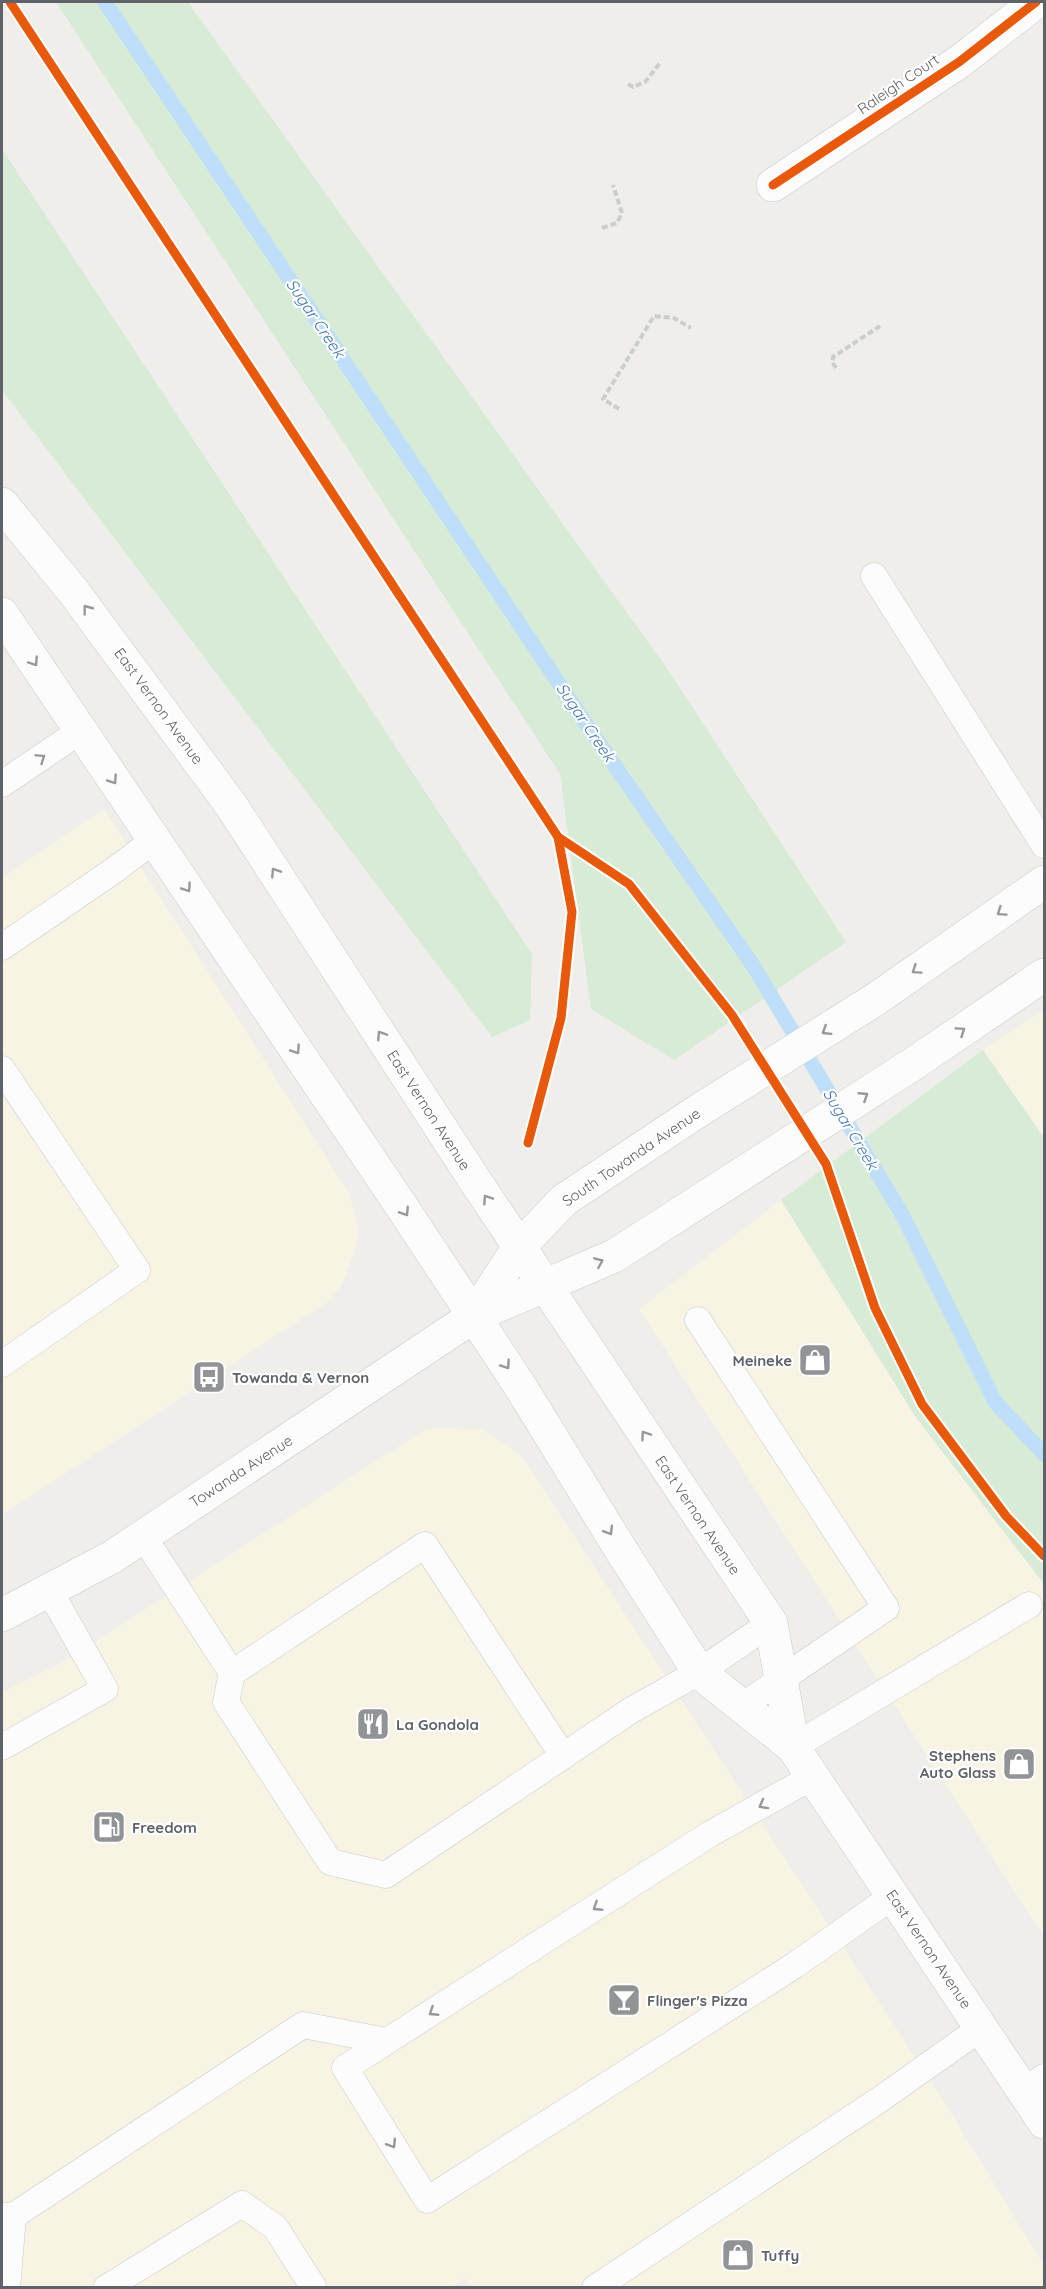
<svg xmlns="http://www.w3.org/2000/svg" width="1046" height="2289" viewBox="0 0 1046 2289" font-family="Quicksand,sans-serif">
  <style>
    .commercial { fill: #f7f4e4 }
    .green { fill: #d7ebd6 }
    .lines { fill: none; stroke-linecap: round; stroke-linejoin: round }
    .stream { stroke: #bedef9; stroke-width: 15 }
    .lane-casing { stroke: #cbcacb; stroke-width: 27 }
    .street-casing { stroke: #cbcacb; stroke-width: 34 }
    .secondary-casing { stroke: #cacacb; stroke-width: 34 }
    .path { stroke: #cbcfcc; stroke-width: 4; stroke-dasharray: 6 3; stroke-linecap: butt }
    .lane { stroke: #fdfcfc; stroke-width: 26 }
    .street { stroke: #fdfcfc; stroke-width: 33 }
    .secondary { stroke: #fdfcfc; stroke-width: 33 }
    .cycleway-casing { stroke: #fff; stroke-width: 13 }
    .cycleway { stroke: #e8590c; stroke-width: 9 }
    .oneway { stroke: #96989c }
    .labels { text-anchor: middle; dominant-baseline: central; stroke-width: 4.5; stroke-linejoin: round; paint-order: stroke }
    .street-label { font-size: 15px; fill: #5f6268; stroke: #fff }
    .poi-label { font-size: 15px; font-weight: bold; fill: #5f6268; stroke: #fff; text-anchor: start }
    .water-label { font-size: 16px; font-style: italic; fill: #4377b3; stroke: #fff }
  </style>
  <rect width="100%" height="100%" fill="#efeeea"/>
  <g class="commercial">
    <polygon points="104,809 349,1193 359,1230 355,1250 343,1283 329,1301 2,1515 2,878"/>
    <polygon points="1044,1010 1044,1138 983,1050"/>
    <polygon points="781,1200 915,1416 1044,1584 1044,1937 639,1309"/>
    <polygon points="435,1428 481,1429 511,1448 525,1461 947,2106 1044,2266 1044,2288 471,2288 465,2278 450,2288 2,2288 2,1692 67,1660 421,1432"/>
  </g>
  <g class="green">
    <polygon points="56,2 188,2 668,670 846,942 674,1060 591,1009 560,774"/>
    <polygon points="2,149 532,954 530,1020 492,1037 2,390"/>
    <polygon points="983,1050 1044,1138 1044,1584 915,1416 781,1200"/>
  </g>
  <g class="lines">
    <polyline class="stream" points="105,2 584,721 754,967 903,1216 995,1402 1044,1454"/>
    <defs>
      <g id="lane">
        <polyline points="874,576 1044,845"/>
        <polyline points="2,784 80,731"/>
        <polyline points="2,947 116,869 154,840"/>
        <polyline points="2,1069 137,1270 2,1364"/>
        <polyline points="698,1320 886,1608 742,1706"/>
        <polyline points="143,1536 232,1673 226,1702 330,1862 386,1875 630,1711 699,1672 771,1623"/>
        <polyline points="232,1673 425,1545 563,1756"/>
        <polyline points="2,1747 105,1689 49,1590"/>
        <polyline points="793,1747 1029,1605"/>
        <polyline points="814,1776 710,1834 345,2068 427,2200 795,1965 893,1896"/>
        <polyline points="1023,2091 1044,2077"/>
        <polyline points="2,2216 13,2216 303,2025 386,2041"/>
        <polyline points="7,2288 13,2216"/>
        <polyline points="106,2288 242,2204 275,2227 314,2288"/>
        <polyline points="595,2288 882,2098 981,2028"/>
      </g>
      <polyline id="street" points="773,185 959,62 1036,2"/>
      <g id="secondary">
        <polyline points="2,504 73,591 231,805 474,1179 771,1623 793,1747"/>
        <polyline points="2,614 400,1204 520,1386 621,1550 699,1672 793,1747 1044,2122"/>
        <polyline points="474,1316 519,1247 564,1200 698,1111 876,999 1044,882"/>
        <polyline points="2,1615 112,1557 474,1316 614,1256 913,1064 1044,975"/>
      </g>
    </defs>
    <use href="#lane" class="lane-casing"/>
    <use href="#street" class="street-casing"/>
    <use href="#secondary" class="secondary-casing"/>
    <g class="path">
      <polyline points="628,84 633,87 645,82 660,63"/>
      <polyline points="602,228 617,223 622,213 613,185"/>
      <polyline points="836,368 832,362 833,357 880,326"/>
      <polyline points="619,409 603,399 654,316 674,318 691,328"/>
    </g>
    <use href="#lane" class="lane"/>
    <use href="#street" class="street"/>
    <use href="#secondary" class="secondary"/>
    <defs>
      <g id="cycleway">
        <polyline points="10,2 558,837 629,884 732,1015 826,1164 875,1308 922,1404 1006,1516 1044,1556"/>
        <polyline points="773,185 959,62 1036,2"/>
        <polyline points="528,1143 561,1018 572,912 558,837"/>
      </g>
    </defs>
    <use href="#cycleway" class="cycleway-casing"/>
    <use href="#cycleway" class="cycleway"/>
  </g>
  <defs><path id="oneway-chevron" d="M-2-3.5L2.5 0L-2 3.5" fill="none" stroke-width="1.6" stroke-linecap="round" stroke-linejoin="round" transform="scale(1.5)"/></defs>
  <g class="oneway">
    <use href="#oneway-chevron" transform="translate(87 609) rotate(-127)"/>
    <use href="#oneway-chevron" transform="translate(34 662) rotate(56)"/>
    <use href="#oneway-chevron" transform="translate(41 758) rotate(-34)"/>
    <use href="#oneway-chevron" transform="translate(113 780) rotate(56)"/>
    <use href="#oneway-chevron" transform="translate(275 872) rotate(-123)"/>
    <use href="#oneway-chevron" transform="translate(187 888) rotate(56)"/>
    <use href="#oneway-chevron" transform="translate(1001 912) rotate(145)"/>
    <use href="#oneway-chevron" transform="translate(916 970) rotate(145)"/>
    <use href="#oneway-chevron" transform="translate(826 1031) rotate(148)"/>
    <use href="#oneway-chevron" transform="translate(961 1031) rotate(-34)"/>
    <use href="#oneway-chevron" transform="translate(381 1035) rotate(-123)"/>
    <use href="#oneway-chevron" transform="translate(296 1050) rotate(56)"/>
    <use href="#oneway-chevron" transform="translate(864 1096) rotate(-33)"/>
    <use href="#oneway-chevron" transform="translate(487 1199) rotate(-124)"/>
    <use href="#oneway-chevron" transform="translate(405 1212) rotate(57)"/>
    <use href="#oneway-chevron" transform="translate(599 1262) rotate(-23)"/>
    <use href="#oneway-chevron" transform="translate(506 1365) rotate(56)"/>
    <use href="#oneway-chevron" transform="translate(645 1435) rotate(-124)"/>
    <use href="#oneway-chevron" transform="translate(609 1531) rotate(58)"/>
    <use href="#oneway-chevron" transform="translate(763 1805) rotate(151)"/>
    <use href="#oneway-chevron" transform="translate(597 1907) rotate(147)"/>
    <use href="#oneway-chevron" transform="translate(433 2012) rotate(147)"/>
    <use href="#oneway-chevron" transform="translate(392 2144) rotate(58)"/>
  </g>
  <defs>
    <symbol id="shop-square" viewBox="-11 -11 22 22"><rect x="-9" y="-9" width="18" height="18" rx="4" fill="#919396" stroke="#fff"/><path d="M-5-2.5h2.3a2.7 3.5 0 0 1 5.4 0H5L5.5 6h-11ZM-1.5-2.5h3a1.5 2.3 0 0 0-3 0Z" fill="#fff"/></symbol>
    <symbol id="bus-square" viewBox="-11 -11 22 22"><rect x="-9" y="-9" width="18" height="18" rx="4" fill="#919396" stroke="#fff"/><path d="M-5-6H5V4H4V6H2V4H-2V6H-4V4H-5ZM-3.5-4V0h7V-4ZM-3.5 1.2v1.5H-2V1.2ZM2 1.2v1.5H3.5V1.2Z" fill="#fff"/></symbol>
    <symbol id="restaurant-square" viewBox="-11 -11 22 22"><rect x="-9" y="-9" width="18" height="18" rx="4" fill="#919396" stroke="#fff"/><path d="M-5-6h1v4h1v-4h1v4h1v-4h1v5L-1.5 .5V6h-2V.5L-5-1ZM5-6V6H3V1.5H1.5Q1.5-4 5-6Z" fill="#fff"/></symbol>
    <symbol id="fuel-square" viewBox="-11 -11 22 22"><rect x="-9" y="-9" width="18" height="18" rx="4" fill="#919396" stroke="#fff"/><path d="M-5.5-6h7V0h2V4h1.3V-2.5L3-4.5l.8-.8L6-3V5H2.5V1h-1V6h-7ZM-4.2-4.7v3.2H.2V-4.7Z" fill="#fff"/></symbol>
    <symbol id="bar-square" viewBox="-11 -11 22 22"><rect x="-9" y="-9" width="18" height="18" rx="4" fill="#919396" stroke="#fff"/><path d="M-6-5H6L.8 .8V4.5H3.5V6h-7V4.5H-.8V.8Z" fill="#fff"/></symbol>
  </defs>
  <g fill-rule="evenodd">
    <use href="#shop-square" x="796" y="1341" width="38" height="38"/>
    <use href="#bus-square" x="190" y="1358" width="38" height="38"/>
    <use href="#restaurant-square" x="354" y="1705" width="38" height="38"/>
    <use href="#shop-square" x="1000" y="1745" width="38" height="38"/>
    <use href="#fuel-square" x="90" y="1808" width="38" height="38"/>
    <use href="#bar-square" x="605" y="1981" width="38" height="38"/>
    <use href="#shop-square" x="719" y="2236" width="38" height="38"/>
  </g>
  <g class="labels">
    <g class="street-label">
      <text transform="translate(898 84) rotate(-34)">Raleigh Court</text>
      <text transform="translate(159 706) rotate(54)">East Vernon Avenue</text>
      <text transform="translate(429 1110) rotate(57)">East Vernon Avenue</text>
      <text transform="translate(631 1157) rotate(-34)">South Towanda Avenue</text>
      <text transform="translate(241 1471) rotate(-33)">Towanda Avenue</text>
      <text transform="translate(698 1515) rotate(56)">East Vernon Avenue</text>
      <text transform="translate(929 1949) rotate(56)">East Vernon Avenue</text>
    </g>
    <g class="poi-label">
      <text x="792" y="1360" text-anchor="end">Meineke</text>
      <text x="232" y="1377">Towanda &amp; Vernon</text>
      <text x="396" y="1724">La Gondola</text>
      <text x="996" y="1755" text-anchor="end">Stephens<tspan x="996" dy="17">Auto Glass</tspan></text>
      <text x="132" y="1827">Freedom</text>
      <text x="647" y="2000">Flinger's Pizza</text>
      <text x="761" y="2255">Tuffy</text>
    </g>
    <g class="water-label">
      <text transform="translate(316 318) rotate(56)">Sugar Creek</text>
      <text transform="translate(586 722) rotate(56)">Sugar Creek</text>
      <text transform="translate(851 1129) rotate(59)">Sugar Creek</text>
    </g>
  </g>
  <rect width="1046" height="2289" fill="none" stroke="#5f6268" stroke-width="6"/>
</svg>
